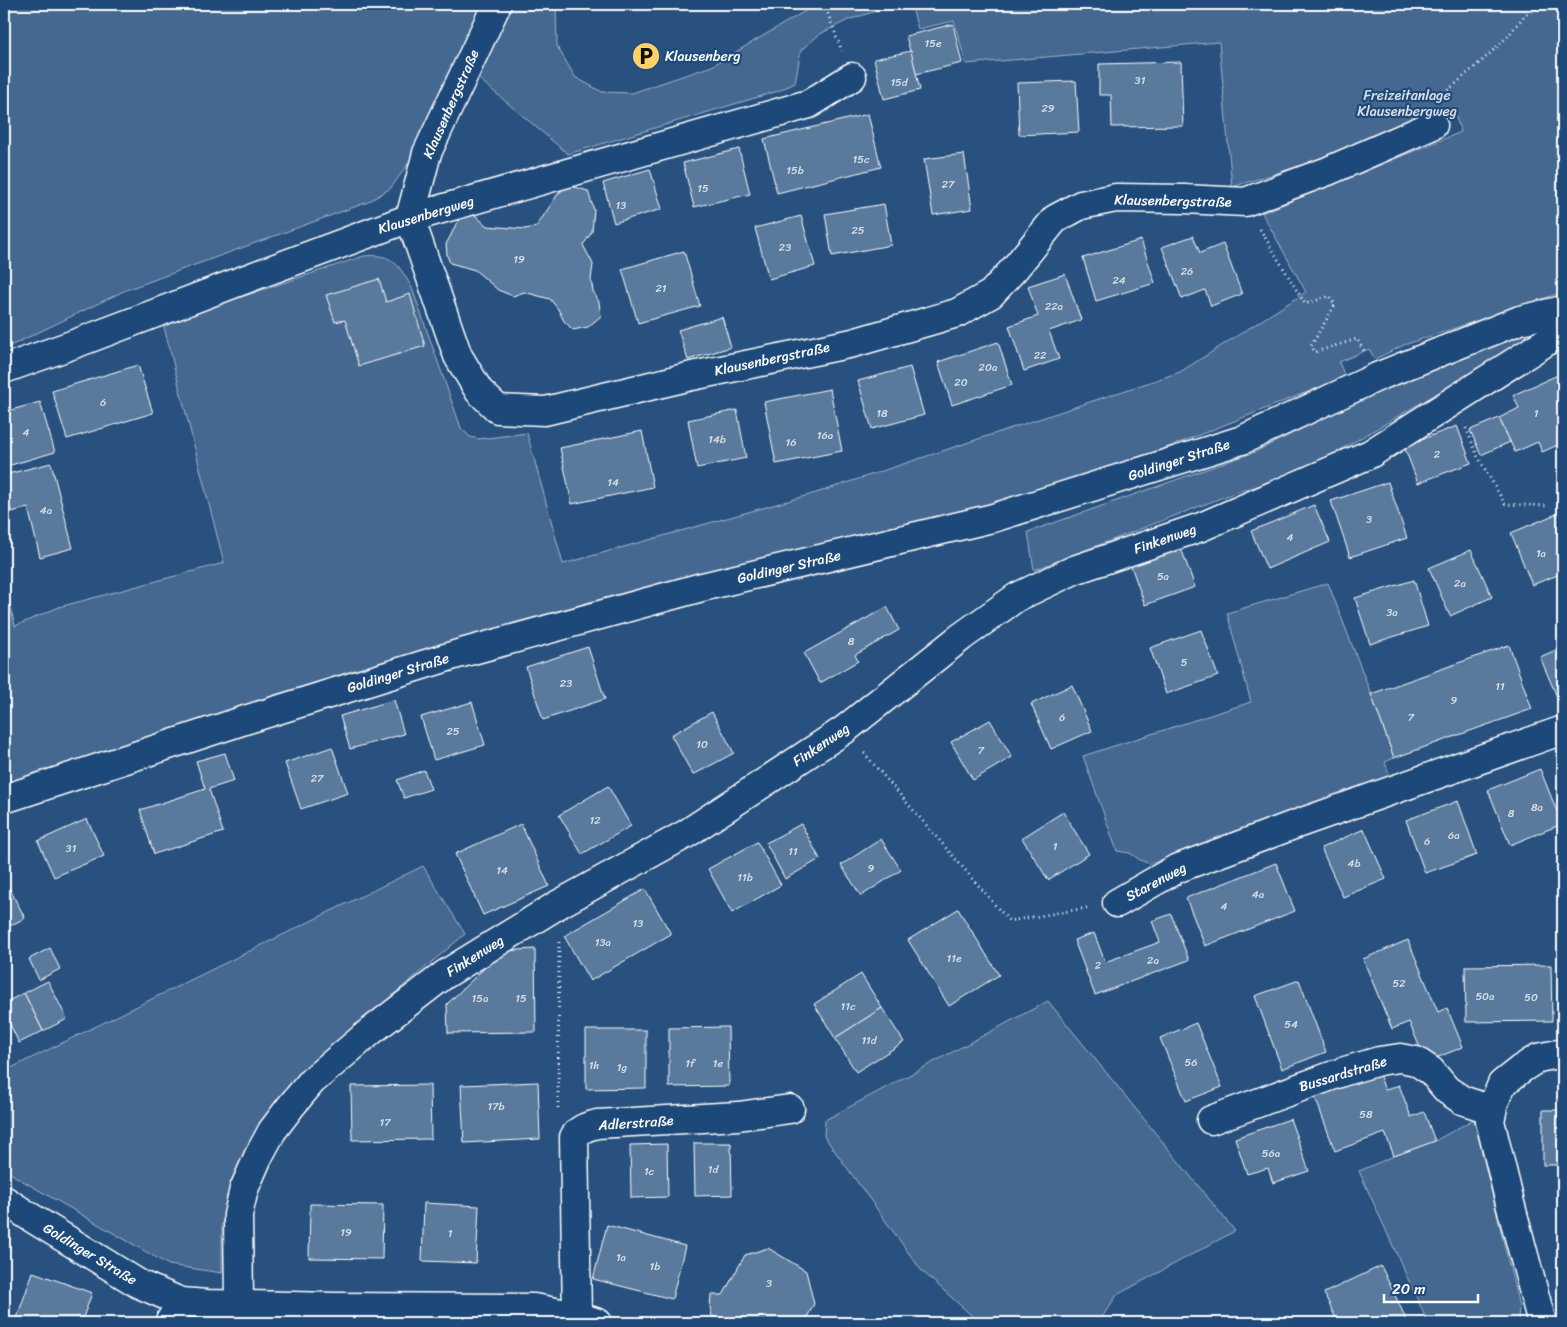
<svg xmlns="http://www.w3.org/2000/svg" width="1567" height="1327" viewBox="0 0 1567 1327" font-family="Sriracha,sans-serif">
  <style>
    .green { fill: #446890; stroke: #a2b4c8 }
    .building { fill: #5a7a9d; stroke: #fff }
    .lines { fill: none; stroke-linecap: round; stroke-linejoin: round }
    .minor-casing { stroke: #fff; stroke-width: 31 }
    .path { stroke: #fff; stroke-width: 3; stroke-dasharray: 1 4; stroke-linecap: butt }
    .minor { stroke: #1f4a7a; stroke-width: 28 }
    .labels { text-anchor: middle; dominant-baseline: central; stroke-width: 4.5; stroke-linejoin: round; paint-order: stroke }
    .number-label { font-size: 11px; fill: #d6dee6 }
    .poi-label { font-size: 14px; fill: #fff; stroke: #1f4a7a; text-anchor: start }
    .park-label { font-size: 14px; fill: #dae1e9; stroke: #1f4a7a }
    .street-label { font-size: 14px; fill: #fff; stroke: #1f4a7a }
  </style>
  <rect width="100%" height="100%" fill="#28517f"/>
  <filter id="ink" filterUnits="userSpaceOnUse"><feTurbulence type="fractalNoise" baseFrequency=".02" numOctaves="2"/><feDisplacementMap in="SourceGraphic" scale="10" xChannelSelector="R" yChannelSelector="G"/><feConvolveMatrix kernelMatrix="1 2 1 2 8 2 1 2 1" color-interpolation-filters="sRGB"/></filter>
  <g filter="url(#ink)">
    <g class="green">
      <polygon points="4,4 556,4 557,46 575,77 602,92 632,93 712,66 817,4 898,4 848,20 820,34 801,50 795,83 778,91 568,154 479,79 454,73 428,131 406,167 391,188 368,202 126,290 4,349"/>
      <path d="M911,4H1563V292L1404,345L1375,359L1369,349L1339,362L1345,377L1169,447L984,506L704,574L4,785V580L15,626L59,607L224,563L163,323L364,256C393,253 399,265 412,288L461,428L470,437L479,439L527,433L563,564L816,493L1180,372L1306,292L1262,213L1461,132L1453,109L1376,136L1309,163L1232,187L1219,42L966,64L954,21L918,29Z"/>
      <polygon points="1554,325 1323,460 1275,481 1234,493 1034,570 1028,532 1255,452 1387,387 1473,350"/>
      <polygon points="1328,583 1371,694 1394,758 1385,762 1390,777 1150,864 1140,860 1130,853 1117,851 1083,756 1251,702 1227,613"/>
      <polygon points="423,866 465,934 375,1010 322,1059 238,1168 222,1224 222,1273 169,1265 16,1177 4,1168 4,1072 7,1070"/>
      <polygon points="1048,1001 1235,1231 1117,1295 1098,1323 980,1323 921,1270 824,1136 825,1120"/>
      <polygon points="1474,1119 1519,1306 1518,1322 1517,1323 1428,1323 1359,1171 1394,1156 1435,1141"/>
    </g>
    <g class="building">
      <polygon points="953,24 962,63 916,74 906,36"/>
      <polygon points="911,51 920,90 884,99 874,59"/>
      <polygon points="1181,62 1183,126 1112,127 1111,95 1099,95 1099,64"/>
      <polygon points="1076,81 1079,132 1019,135 1017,83"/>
      <polygon points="868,114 881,167 777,193 764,139"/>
      <polygon points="739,149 750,194 694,207 683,163"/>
      <polygon points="964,154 972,209 933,215 924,159"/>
      <polygon points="650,169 662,209 614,223 603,183"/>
      <polygon points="568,185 588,191 594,210 592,232 583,245 593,264 591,280 593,291 599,302 601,316 588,327 573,330 564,321 558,309 550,299 524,292 513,296 498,290 475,270 450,263 447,255 446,244 450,237 457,222 466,213 476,216 487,226 525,229 536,227 558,194"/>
      <polygon points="884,204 891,245 832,256 825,214"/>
      <polygon points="801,216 815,266 769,279 755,228"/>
      <polygon points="1193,236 1200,253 1223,244 1242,294 1211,306 1205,290 1182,299 1162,247"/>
      <polygon points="1141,240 1155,283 1096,301 1083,258"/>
      <polygon points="684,251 700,306 638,323 622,269"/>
      <polygon points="1065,274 1081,320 1049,331 1059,359 1024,371 1009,326 1038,316 1028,286"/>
      <polygon points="379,279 386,302 410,294 425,346 359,366 345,320 335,322 326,295"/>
      <polygon points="722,317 731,347 688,360 678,330"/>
      <polygon points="998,342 1012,385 952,405 938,362"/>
      <polygon points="138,365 153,413 67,439 52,391"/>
      <polygon points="910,367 924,415 872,429 858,381"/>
      <polygon points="1558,375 1563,386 1563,450 1560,444 1542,452 1538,442 1515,452 1499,418 1519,408 1513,395"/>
      <polygon points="830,389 842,451 776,464 764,402"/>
      <polygon points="40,402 55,452 4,467 4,412"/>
      <polygon points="737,410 746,458 697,468 688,420"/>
      <polygon points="1499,418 1510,442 1481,455 1470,430"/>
      <polygon points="1457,426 1471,463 1418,483 1404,446"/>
      <polygon points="642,431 653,487 572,504 560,448"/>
      <polygon points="51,463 73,548 40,557 28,508 11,512 4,485 4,475"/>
      <polygon points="1388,482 1407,538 1350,557 1331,501"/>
      <polygon points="1314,505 1330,542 1267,569 1251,531"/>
      <polygon points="1561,512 1563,518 1563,573 1532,585 1511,533"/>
      <polygon points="1181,548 1195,587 1145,605 1131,566"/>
      <polygon points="1471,550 1492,597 1450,616 1429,568"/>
      <polygon points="1414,580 1428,626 1370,644 1355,598"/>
      <polygon points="887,607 899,630 855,655 858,661 820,683 804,653"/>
      <polygon points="1201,630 1218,676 1166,694 1150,648"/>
      <polygon points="1509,645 1532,709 1394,758 1371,694"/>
      <polygon points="588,647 605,699 543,720 526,667"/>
      <polygon points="1563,647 1563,694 1557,697 1540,657"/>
      <polygon points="1072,685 1092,731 1051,749 1031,704"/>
      <polygon points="394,700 404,734 350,749 340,716"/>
      <polygon points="472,702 485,745 434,760 421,717"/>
      <polygon points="712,712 734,753 693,775 671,735"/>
      <polygon points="990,720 1012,757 973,780 951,742"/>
      <polygon points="332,747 348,793 301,809 285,763"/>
      <polygon points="225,753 234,781 209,789 223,832 154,854 140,810 205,789 196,761"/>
      <polygon points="1540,769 1562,824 1510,845 1488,790"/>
      <polygon points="424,770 431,789 404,798 397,780"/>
      <polygon points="608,786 631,826 582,854 559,815"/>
      <polygon points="1458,801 1477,855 1425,873 1406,820"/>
      <polygon points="1063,812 1089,854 1048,880 1022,838"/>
      <polygon points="87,819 104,856 54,877 38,841"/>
      <polygon points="521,824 549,886 483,915 455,854"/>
      <polygon points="801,824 820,859 785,879 766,843"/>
      <polygon points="1364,829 1386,879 1343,897 1321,848"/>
      <polygon points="881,839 901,870 861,896 841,865"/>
      <polygon points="757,842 781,885 732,913 708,869"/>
      <polygon points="1276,863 1295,911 1205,946 1186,898"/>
      <polygon points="4,878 25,918 4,929"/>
      <polygon points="645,889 671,934 590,981 564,936"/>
      <polygon points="958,909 999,975 949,1006 908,940"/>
      <polygon points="1171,914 1189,960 1095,995 1074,940 1094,933 1105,962 1160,942 1152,921"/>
      <polygon points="1408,940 1438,1012 1447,1008 1463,1047 1426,1062 1409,1022 1392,1029 1363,959"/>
      <polygon points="50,948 60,969 39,980 29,959"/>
      <polygon points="535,949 536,1032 448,1033 447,1004 502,951"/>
      <polygon points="1551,965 1552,1021 1466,1022 1465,966"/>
      <polygon points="861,974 882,1008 835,1038 814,1004"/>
      <polygon points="1299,980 1326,1052 1282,1069 1255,996"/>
      <polygon points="48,981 67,1019 43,1031 24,993"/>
      <polygon points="24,993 43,1031 19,1043 4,1012 4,1003"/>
      <polygon points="882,1008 904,1042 856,1072 835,1038"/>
      <polygon points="1196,1023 1222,1087 1186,1101 1160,1038"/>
      <polygon points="728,1027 729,1086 669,1087 669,1028"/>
      <polygon points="586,1030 646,1030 646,1088 586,1089"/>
      <polygon points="1379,1074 1385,1090 1399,1085 1411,1117 1424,1112 1435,1141 1394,1156 1385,1133 1335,1151 1315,1097"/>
      <polygon points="538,1082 540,1139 464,1143 461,1085"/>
      <polygon points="430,1085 431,1139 352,1140 351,1086"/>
      <rect x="1543" y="1110" width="20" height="55"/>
      <polygon points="1290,1119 1309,1171 1273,1183 1268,1168 1247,1174 1235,1138"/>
      <polygon points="694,1143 731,1143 732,1195 695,1196"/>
      <polygon points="667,1144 668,1197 631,1198 630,1145"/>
      <polygon points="424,1203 479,1206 476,1263 422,1261"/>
      <polygon points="310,1204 383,1205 382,1259 309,1258"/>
      <polygon points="607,1225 685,1246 672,1299 593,1279"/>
      <polygon points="768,1248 806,1271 814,1304 804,1323 718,1323 712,1316 710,1307 711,1295 723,1295 745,1255"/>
      <polygon points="1381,1266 1408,1323 1338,1323 1324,1293"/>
      <polygon points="33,1272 92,1293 81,1323 15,1323"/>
    </g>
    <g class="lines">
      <defs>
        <g id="minor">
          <polyline points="497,4 427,153 410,218 458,356 479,391 498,409 545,411 692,376 853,343 957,313 991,294 1015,268 1055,219 1081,205 1116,198 1184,199 1245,202 1328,171 1433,125"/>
          <polyline points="4,369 77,343 254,276 410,218 809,104 852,77"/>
          <polyline points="4,799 245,720 458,654 702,587 993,518 1242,440 1377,377 1520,320 1563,310"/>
          <polyline points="1117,903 1176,869 1291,826 1563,730"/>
          <polyline points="1211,1120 1345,1071 1379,1061 1400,1058 1416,1061 1431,1071 1447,1090 1462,1100 1492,1110"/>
          <polyline points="4,1200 27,1215 139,1284 181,1302 207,1304 334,1307 534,1308 577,1316 598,1323"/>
          <polyline points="239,1304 238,1215 244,1189 258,1157 272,1131 291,1106 312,1081 371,1031 444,975 559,904 686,834 844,730 961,637 1017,597 1074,570 1201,527 1370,454 1563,331"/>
          <path d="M577,1316L574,1137C580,1128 587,1127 597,1124L738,1116L790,1109"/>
          <polyline points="169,1323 181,1302"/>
          <polyline points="1542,1323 1510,1203 1490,1121 1494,1103 1502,1084 1521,1069 1538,1058 1563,1053"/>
        </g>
      </defs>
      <use href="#minor" class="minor-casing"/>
      <g class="path">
        <polyline points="824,4 842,51"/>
        <polyline points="1443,99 1447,91 1484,59 1507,37 1525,15 1543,5 1473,7 1455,4"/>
        <polyline points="1260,229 1305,304 1330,296 1335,305 1311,346 1315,352 1357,339 1364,351"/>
        <polyline points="1466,428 1478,457 1505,504 1549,506"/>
        <polyline points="864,753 1009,921 1087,908"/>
        <polyline points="558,1108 559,940"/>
      </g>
      <use href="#minor" class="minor"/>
    </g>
  </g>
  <defs>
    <symbol id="parking-disc" viewBox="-11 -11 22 22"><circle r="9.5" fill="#ffd166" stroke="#1f4a7a"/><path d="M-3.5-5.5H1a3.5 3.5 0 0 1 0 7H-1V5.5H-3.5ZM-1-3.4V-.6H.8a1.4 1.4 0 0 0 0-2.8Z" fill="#111"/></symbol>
  </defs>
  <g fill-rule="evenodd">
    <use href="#parking-disc" x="630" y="40" width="32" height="32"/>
  </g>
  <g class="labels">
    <g class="number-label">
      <text x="933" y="43">15e</text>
      <text x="1140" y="80">31</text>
      <text x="899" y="82">15d</text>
      <text x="1048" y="108">29</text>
      <text x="861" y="159">15c</text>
      <text x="795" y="170">15b</text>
      <text x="948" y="184">27</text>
      <text x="703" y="188">15</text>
      <text x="621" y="205">13</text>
      <text x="858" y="230">25</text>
      <text x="785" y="247">23</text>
      <text x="519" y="259">19</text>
      <text x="1187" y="271">26</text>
      <text x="1119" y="280">24</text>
      <text x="661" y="288">21</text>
      <text x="1054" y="306">22a</text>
      <text x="1040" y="355">22</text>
      <text x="988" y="367">20a</text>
      <text x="961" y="382">20</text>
      <text x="103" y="402">6</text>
      <text x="882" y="413">18</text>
      <text x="1536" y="413">1</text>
      <text x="26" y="432">4</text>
      <text x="825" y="435">16a</text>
      <text x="717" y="439">14b</text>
      <text x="791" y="442">16</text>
      <text x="1437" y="454">2</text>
      <text x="613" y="482">14</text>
      <text x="46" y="510">4a</text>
      <text x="1369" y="519">3</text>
      <text x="1290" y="537">4</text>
      <text x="1541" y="553">1a</text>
      <text x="1163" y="576">5a</text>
      <text x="1460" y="583">2a</text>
      <text x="1392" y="612">3a</text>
      <text x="851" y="641">8</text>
      <text x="1184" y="662">5</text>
      <text x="566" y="683">23</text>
      <text x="1500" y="686">11</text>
      <text x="1454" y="700">9</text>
      <text x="1062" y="717">6</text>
      <text x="1411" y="717">7</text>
      <text x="453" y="731">25</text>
      <text x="702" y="744">10</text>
      <text x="981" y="750">7</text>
      <text x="317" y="778">27</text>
      <text x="1537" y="807">8a</text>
      <text x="1511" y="813">8</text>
      <text x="595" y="820">12</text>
      <text x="1454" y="835">6a</text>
      <text x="1427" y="841">6</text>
      <text x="1055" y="846">1</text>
      <text x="71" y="848">31</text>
      <text x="793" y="851">11</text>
      <text x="1354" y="863">4b</text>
      <text x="871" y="868">9</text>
      <text x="502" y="870">14</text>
      <text x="745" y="877">11b</text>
      <text x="1258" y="894">4a</text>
      <text x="1224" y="906">4</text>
      <text x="638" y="923">13</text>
      <text x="603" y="942">13a</text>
      <text x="954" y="958">11e</text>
      <text x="1153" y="960">2a</text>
      <text x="1098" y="965">2</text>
      <text x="1399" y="983">52</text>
      <text x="1485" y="996">50a</text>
      <text x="1531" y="997">50</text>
      <text x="480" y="998">15a</text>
      <text x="521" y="998">15</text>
      <text x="848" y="1006">11c</text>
      <text x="1291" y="1024">54</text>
      <text x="869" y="1040">11d</text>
      <text x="1191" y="1062">56</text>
      <text x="690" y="1063">1f</text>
      <text x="718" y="1063">1e</text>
      <text x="594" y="1065">1h</text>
      <text x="622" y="1067">1g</text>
      <text x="496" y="1106">17b</text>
      <text x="1366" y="1114">58</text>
      <text x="385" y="1122">17</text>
      <text x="1271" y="1153">56a</text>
      <text x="713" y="1169">1d</text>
      <text x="649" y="1171">1c</text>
      <text x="346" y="1232">19</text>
      <text x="450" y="1233">1</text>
      <text x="621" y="1257">1a</text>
      <text x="655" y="1266">1b</text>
      <text x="769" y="1283">3</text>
    </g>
    <g class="poi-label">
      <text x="665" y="56">Klausenberg</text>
    </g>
    <g class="park-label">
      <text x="1407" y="95">Freizeitanlage<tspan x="1407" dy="16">Klausenbergweg</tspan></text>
    </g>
    <g class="street-label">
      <text transform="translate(451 104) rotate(-66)">Klausenbergstraße</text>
      <text transform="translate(1173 201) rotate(1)">Klausenbergstraße</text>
      <text transform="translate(426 215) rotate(-17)">Klausenbergweg</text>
      <text transform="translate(772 359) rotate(-12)">Klausenbergstraße</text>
      <text transform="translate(1179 460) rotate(-18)">Goldinger Straße</text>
      <text transform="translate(1165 539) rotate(-19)">Finkenweg</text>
      <text transform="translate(789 567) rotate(-13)">Goldinger Straße</text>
      <text transform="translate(398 673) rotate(-17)">Goldinger Straße</text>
      <text transform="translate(821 745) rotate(-34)">Finkenweg</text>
      <text transform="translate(1156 882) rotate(-28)">Starenweg</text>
      <text transform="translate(475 956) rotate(-32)">Finkenweg</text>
      <text transform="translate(1343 1074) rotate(-17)">Bussardstraße</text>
      <text transform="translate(636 1123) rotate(-4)">Adlerstraße</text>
      <text transform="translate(90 1254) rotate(31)">Goldinger Straße</text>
    </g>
  </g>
  <rect width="1567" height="1327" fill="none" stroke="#1f4a7a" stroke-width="20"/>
  <rect x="10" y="10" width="1547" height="1307" fill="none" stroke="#fff" stroke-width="2" filter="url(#ink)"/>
  <path d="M1384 1294v8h94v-8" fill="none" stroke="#ffffff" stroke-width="2.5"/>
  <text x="1392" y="1294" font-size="15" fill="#ffffff" stroke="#1f4a7a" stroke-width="4" paint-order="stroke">20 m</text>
</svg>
